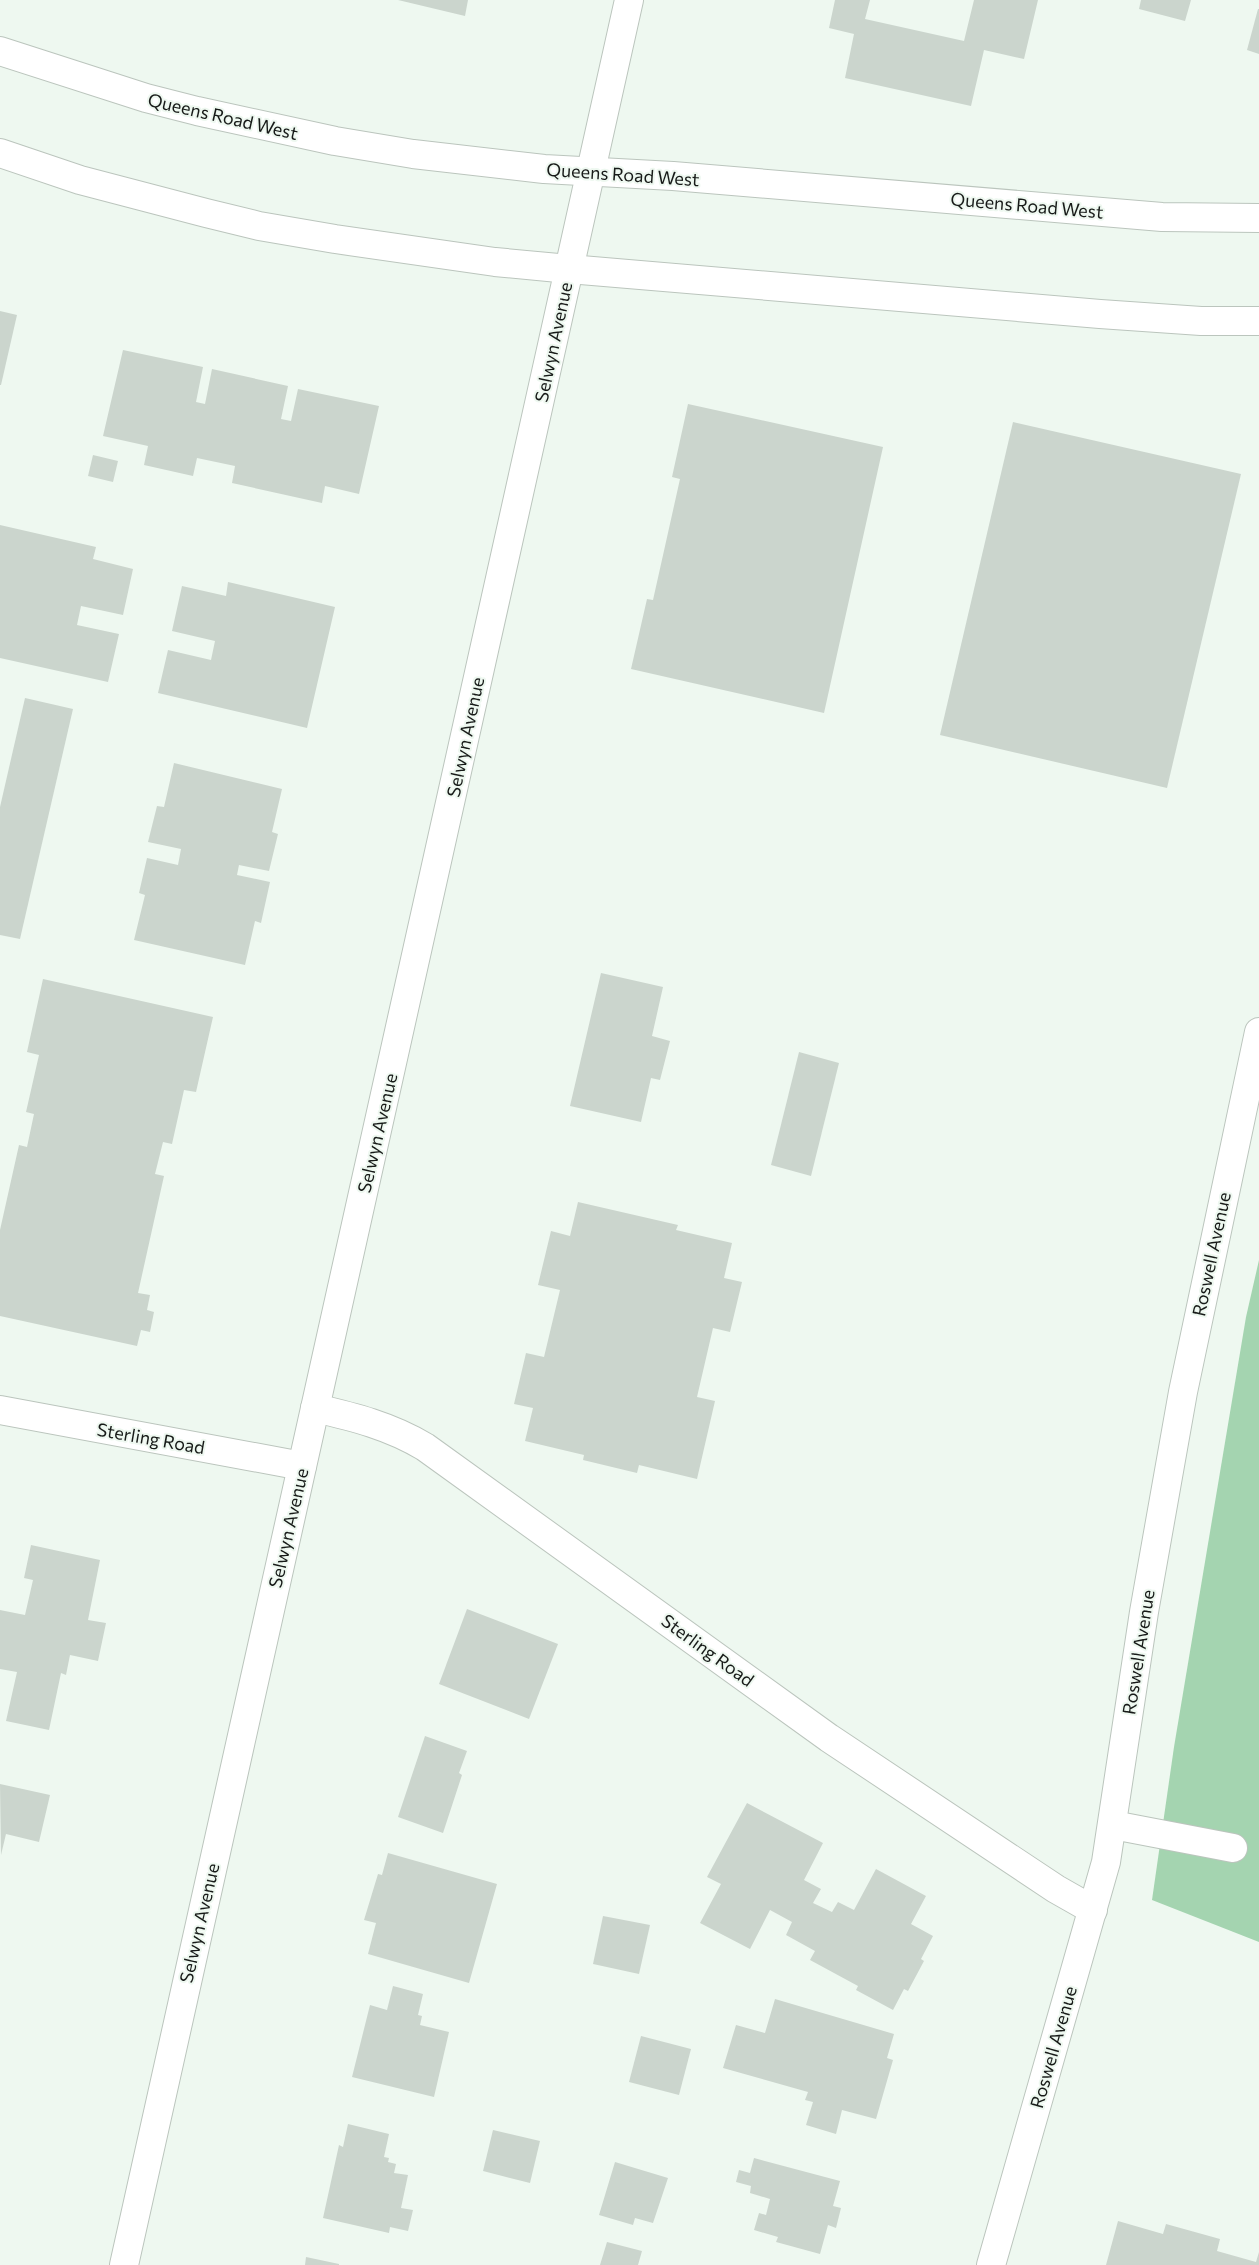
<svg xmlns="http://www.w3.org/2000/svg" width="1259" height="2265" viewBox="0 0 1259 2265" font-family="Commissioner,sans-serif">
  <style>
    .green { fill: #a4d4b0 }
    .building { fill: #cbd5cd }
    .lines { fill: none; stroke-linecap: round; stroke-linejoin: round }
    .minor-casing { stroke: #bbc5bd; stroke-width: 30 }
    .minor { stroke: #fff; stroke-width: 28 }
    .labels { text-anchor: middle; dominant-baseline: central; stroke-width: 4; stroke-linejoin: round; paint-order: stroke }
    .street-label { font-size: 18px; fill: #171a18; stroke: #eef8f0 }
  </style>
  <rect width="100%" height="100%" fill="#eef8f0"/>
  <polygon class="green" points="1259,1260 1259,1942 1152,1900 1174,1747 1246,1317"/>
  <g class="building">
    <polygon points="398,0 468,0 465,16"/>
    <polygon points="835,0 870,0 865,19 964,41 974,0 1038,0 1024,59 984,50 971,106 845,78 854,34 829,28"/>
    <polygon points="1141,0 1191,0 1185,21 1139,9"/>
    <polygon points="1258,9 1259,9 1259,54 1247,50"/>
    <polygon points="0,311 17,315 1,385 0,385"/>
    <polygon points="123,350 203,367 196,402 205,404 212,369 288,386 281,419 291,421 298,389 379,406 359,494 325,486 322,503 232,483 235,466 197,458 193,476 144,465 148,446 103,436"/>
    <polygon points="688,404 883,447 824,713 631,669 647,599 653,600 680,479 672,477"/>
    <polygon points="1013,422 1241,474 1167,788 940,735"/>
    <polygon points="93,455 118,461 113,482 88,476"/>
    <polygon points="0,525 96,547 93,559 133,569 123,615 81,606 77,625 119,634 108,682 0,658"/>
    <polygon points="228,582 335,607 307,728 158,693 168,650 211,660 215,641 172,631 182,586 226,596"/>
    <polygon points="25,698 73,709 20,939 0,935 0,807"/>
    <polygon points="174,763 282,789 272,832 278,834 269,871 239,865 237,875 270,882 261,923 255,921 245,965 134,940 145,895 139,893 147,858 178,865 181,849 148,842 157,806 164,807"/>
    <polygon points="601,973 663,987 652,1036 670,1041 660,1080 651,1078 641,1122 570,1106"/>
    <polygon points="43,979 213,1017 196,1092 184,1090 172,1144 163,1142 155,1174 164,1176 138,1293 150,1295 147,1310 154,1312 150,1332 141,1330 137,1346 0,1316 0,1230 19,1145 27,1147 34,1114 26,1112 39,1055 27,1052"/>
    <polygon points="799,1052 839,1063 811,1176 771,1165"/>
    <polygon points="578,1202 678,1225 676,1230 732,1243 724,1278 742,1282 730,1332 713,1328 697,1397 715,1401 697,1479 639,1465 637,1473 583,1460 584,1455 525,1441 533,1408 514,1404 526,1353 544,1357 560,1290 538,1285 551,1231 570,1236"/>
    <polygon points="31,1545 100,1560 88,1620 106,1623 98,1661 70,1655 66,1675 61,1673 49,1730 6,1721 17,1672 0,1669 0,1610 25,1615 33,1580 24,1578"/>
    <polygon points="467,1609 558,1644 529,1719 439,1684"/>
    <polygon points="425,1736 467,1751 459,1773 462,1775 443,1833 398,1817"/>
    <polygon points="0,1784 50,1795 39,1842 6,1834 1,1855"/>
    <polygon points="747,1803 823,1843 804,1880 821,1889 813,1903 832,1912 838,1902 854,1910 876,1869 926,1896 911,1924 933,1936 921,1959 924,1961 908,1991 904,1989 893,2010 856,1990 858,1986 810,1960 815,1951 786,1935 792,1922 770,1910 750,1949 700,1923 721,1884 707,1877"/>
    <polygon points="388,1853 497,1884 469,1983 368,1954 376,1923 364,1920 378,1874 382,1875"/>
    <polygon points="603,1916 650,1925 639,1974 593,1964"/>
    <polygon points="393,1986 423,1994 418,2015 422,2016 420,2025 449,2032 434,2097 352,2077 370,2005 387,2010"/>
    <polygon points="775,1999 894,2034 887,2058 893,2060 876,2119 842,2110 836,2134 806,2125 813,2102 805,2100 808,2092 723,2068 736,2025 765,2033"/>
    <polygon points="641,2036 691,2049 679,2095 629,2082"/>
    <polygon points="348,2124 389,2134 384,2157 389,2158 388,2162 396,2164 394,2173 408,2175 401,2208 413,2210 408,2231 390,2227 389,2233 323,2218 339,2145 343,2147"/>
    <polygon points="493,2130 540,2141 530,2183 483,2171"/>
    <polygon points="754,2158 840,2181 833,2206 841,2208 836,2228 828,2225 820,2254 776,2242 778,2237 754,2230 759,2213 766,2215 770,2199 750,2193 751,2186 736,2182 739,2170 750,2173"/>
    <polygon points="615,2162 668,2178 653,2223 635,2218 633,2225 599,2215"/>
    <polygon points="1118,2221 1163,2234 1166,2224 1220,2239 1217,2251 1256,2262 1259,2252 1259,2265 1106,2265"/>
    <polygon points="607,2242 642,2251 638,2265 600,2265"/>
    <polygon points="306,2257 339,2264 339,2265 305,2265"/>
  </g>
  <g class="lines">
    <defs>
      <g id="minor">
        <polyline points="0,51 146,98 197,111 335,141 413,154 544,169 673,176 1162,217 1259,218"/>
        <polyline points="0,153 80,180 206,213 259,226 335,239 495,262 569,269 1100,314 1201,321 1259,321"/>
        <path d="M315,1408C354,1417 390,1426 425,1447L829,1738L1056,1889L1093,1910"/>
        <polyline points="0,1410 302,1466"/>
        <polyline points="1113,1825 1233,1848"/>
        <polyline points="124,2265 629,0"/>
        <polyline points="991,2265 1106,1862 1144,1612 1183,1392 1259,1032"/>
      </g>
    </defs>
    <use href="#minor" class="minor-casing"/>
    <use href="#minor" class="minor"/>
  </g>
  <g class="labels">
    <g class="street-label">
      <text transform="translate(223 116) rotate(13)">Queens Road West</text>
      <text transform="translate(623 174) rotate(4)">Queens Road West</text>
      <text transform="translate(1027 205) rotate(5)">Queens Road West</text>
      <text transform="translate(553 342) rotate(-78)">Selwyn Avenue</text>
      <text transform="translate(465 737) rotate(-78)">Selwyn Avenue</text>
      <text transform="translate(377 1133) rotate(-77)">Selwyn Avenue</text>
      <text transform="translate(1211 1254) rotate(-78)">Roswell Avenue</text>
      <text transform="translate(151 1438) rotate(10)">Sterling Road</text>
      <text transform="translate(288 1528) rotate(-77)">Selwyn Avenue</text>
      <text transform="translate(708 1650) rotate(36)">Sterling Road</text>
      <text transform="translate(1138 1652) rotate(-81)">Roswell Avenue</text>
      <text transform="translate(199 1923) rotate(-77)">Selwyn Avenue</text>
      <text transform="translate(1053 2047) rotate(-74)">Roswell Avenue</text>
    </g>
  </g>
</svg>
